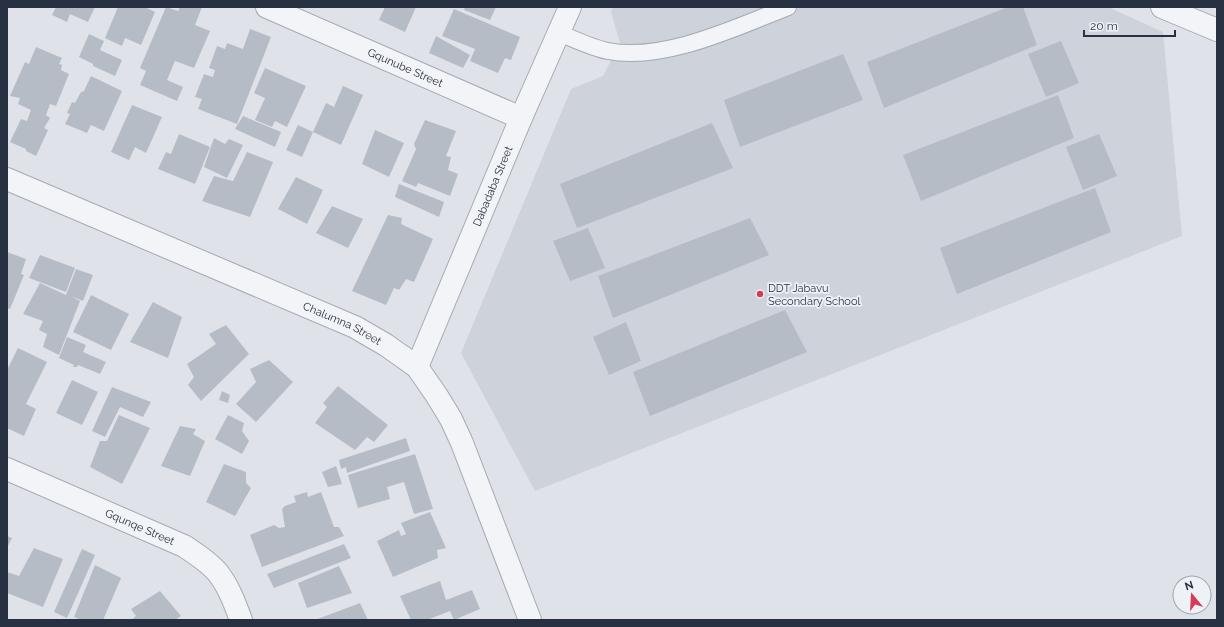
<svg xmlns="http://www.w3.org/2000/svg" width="1224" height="627" viewBox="0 0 1224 627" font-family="Raleway,sans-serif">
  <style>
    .built { fill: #cdd2db }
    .building { fill: #b6bcc6 }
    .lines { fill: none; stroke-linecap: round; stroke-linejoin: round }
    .service-casing { stroke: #a4aab3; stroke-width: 18 }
    .minor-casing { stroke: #a4aab3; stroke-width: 24 }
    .service { stroke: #f2f4f7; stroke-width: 16 }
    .minor { stroke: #f2f4f7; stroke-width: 22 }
    .poi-dot { fill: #d73b58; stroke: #eef2f7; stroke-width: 1.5 }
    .labels { text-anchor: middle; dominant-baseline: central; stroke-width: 3.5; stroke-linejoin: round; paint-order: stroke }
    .street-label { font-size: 11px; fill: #273141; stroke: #eef2f7 }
    .poi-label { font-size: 11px; fill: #273141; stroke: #eef2f7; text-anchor: start }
  </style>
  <rect width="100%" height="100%" fill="#dfe3e9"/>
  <polygon class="built" points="613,7 1108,7 1163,32 1182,236 535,491 461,353 571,89 603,76 620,43 611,12"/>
  <g class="building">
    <polygon points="56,7 95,7 88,22 70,14 67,22 52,15"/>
    <polygon points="118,7 145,7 155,12 141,45 125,38 122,46 105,38"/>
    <polygon points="166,7 178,11 180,7 202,7 195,25 210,31 194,68 175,61 167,80 183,87 177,101 140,85 146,71 140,68"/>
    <polygon points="385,7 416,7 405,32 379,20"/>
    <polygon points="465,7 496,7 490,20 464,10"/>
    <polygon points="1008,7 1023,7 1037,45 884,108 867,62"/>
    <polygon points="454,9 520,37 511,60 505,58 498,73 470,61 475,49 442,36"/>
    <polygon points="250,29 271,37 237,124 198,109 202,99 195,97 204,74 213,77 215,70 209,68 217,46 225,49 227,43 243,49"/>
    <polygon points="89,34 104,41 100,50 122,60 115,76 93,66 93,64 79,57"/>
    <polygon points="436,36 470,55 463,68 429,53"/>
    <polygon points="1061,41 1079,83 1046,97 1028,54"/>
    <polygon points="36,47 62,58 59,64 62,65 61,70 69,74 56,106 50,104 46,115 50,118 44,128 48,130 36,156 26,151 26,149 10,142 21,119 27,121 31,110 18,104 20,98 10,96 25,62 29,64"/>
    <polygon points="843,54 863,100 740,147 724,100"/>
    <polygon points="265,68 306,86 287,127 275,121 272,127 255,120 265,98 254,93"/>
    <polygon points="91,76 122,91 104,131 91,125 87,133 65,124 70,114 67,113 72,102 75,103 81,92 84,91"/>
    <polygon points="343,86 363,95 341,145 313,132 302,157 286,150 298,125 313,132 326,103 334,107"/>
    <polygon points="1058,95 1074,138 921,201 903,155"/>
    <polygon points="132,105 162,117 146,153 135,147 129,160 111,152"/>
    <polygon points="243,116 281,132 275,147 235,129"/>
    <polygon points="425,120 456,131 446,156 451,157 448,170 458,174 450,196 418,183 416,187 402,181 416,149 414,144"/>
    <polygon points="712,123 733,168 577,228 560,184"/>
    <polygon points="375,130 404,143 389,177 362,164"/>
    <polygon points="179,134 210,147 195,184 158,169 166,152 171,154"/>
    <polygon points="1099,134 1117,176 1083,190 1066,147"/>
    <polygon points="214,138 225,144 229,139 243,145 227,178 204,167"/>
    <polygon points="247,152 273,162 250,217 202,201 214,176 233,181"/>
    <polygon points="296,177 323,190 307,224 278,209"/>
    <polygon points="399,184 444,202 439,217 395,197"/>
    <polygon points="1095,188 1111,232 957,294 940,248"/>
    <polygon points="332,206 363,219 348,248 316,233"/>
    <polygon points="388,215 402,218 401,224 433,239 414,282 406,279 399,290 394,288 386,305 352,291"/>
    <polygon points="750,218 769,255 613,318 598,276"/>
    <polygon points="588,228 605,268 570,281 553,241"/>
    <polygon points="7,252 26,259 21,274 24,275 10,309 7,308"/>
    <polygon points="40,255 75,268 66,292 29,278"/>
    <polygon points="76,269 93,275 83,301 70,296 80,301 59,355 43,347 47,334 39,330 43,321 23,314 40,283 66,295"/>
    <polygon points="91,295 129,314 111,350 73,332"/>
    <polygon points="153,302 182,317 168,358 130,342"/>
    <polygon points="785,310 807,352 650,416 633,372"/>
    <polygon points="626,322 641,361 609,375 593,337"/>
    <polygon points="226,325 249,354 201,401 188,385 194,377 187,364 216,344 209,334"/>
    <polygon points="67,337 86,345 81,357 83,352 106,362 100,374 78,365 77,367 73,367 74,365 59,358"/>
    <polygon points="18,348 47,362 26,404 36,409 24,436 7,428 7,370"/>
    <polygon points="269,360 293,382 256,422 236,404 256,382 250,369"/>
    <polygon points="72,380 98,392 82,425 56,413"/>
    <polygon points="338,386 388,425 374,442 367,437 355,450 315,423 327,407 323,403"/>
    <polygon points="112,387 151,402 143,417 120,407 105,437 92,431"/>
    <polygon points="222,391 230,395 228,403 219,400"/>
    <polygon points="119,415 150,428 122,484 90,467 100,441 107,441"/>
    <polygon points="228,415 244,423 242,431 249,441 242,454 215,439"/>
    <polygon points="180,426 196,429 193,434 205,441 190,476 161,466"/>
    <polygon points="406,438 410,451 347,473 346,467 341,469 339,460"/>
    <polygon points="415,454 433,509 414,514 404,482 387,487 390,499 358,508 348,475"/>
    <polygon points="224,464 246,472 246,483 251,488 235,516 206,502"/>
    <polygon points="336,466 342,484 328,487 322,472"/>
    <polygon points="307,492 308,497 321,492 334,527 339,527 344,536 262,567 250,535 274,525 279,528 285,527 282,509 285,506 296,502 294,496"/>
    <polygon points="430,512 446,548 437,550 438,558 393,577 377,541 399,530 401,536 406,534 401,523"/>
    <polygon points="7,536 12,538 7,548"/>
    <polygon points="344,544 351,558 274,588 267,574"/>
    <polygon points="34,548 63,559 43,607 7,593 7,572 19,576"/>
    <polygon points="82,549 95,555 67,618 54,612"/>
    <polygon points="95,565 121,578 103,620 82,620 74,617"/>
    <polygon points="339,566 352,593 307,608 298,583"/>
    <polygon points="440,581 446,600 472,590 480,609 454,620 450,611 427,620 411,620 400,596"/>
    <polygon points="160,591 181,616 175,620 131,620 136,616 131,609"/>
    <polygon points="360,603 368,620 315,620"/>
  </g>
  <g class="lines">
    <defs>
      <path id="service" d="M559,33C574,39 592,48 608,51C664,62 737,27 788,7"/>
      <g id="minor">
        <path id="s1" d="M267,7L521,118"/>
        <polyline points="1162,7 1217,30"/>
        <path id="s2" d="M7,179L355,327L386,345L417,367L437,396L451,419L462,443L530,620"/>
        <path id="s3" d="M417,367L521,118L570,7"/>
        <path id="s4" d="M7,469L184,546C196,554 209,562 218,573C229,587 235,604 241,620"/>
      </g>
    </defs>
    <use href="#service" class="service-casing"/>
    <use href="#minor" class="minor-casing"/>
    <use href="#service" class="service"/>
    <use href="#minor" class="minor"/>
  </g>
  <circle class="poi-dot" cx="760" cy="294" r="4"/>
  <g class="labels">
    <g class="street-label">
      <text stroke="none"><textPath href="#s1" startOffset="151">Gqunube Street</textPath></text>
      <text stroke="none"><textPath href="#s3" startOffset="196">Dabadaba Street</textPath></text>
      <text stroke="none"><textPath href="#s2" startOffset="365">Chalumna Street</textPath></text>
      <text stroke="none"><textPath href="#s4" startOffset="145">Gqunqe Street</textPath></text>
    </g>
    <g class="poi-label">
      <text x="768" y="288">DDT Jabavu<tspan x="768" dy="13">Secondary School</tspan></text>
    </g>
  </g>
  <rect width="1224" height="627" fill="none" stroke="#273141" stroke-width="16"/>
  <g transform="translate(1192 595) rotate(342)"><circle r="19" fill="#eef2f7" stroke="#9ea5ae"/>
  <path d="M0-3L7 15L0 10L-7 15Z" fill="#d73b58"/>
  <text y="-6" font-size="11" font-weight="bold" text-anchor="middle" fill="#273141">N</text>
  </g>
  <path d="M1084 30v6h91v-6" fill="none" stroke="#273141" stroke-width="2"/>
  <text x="1090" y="30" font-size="12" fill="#273141" stroke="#eef2f7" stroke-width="3" paint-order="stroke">20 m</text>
</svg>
